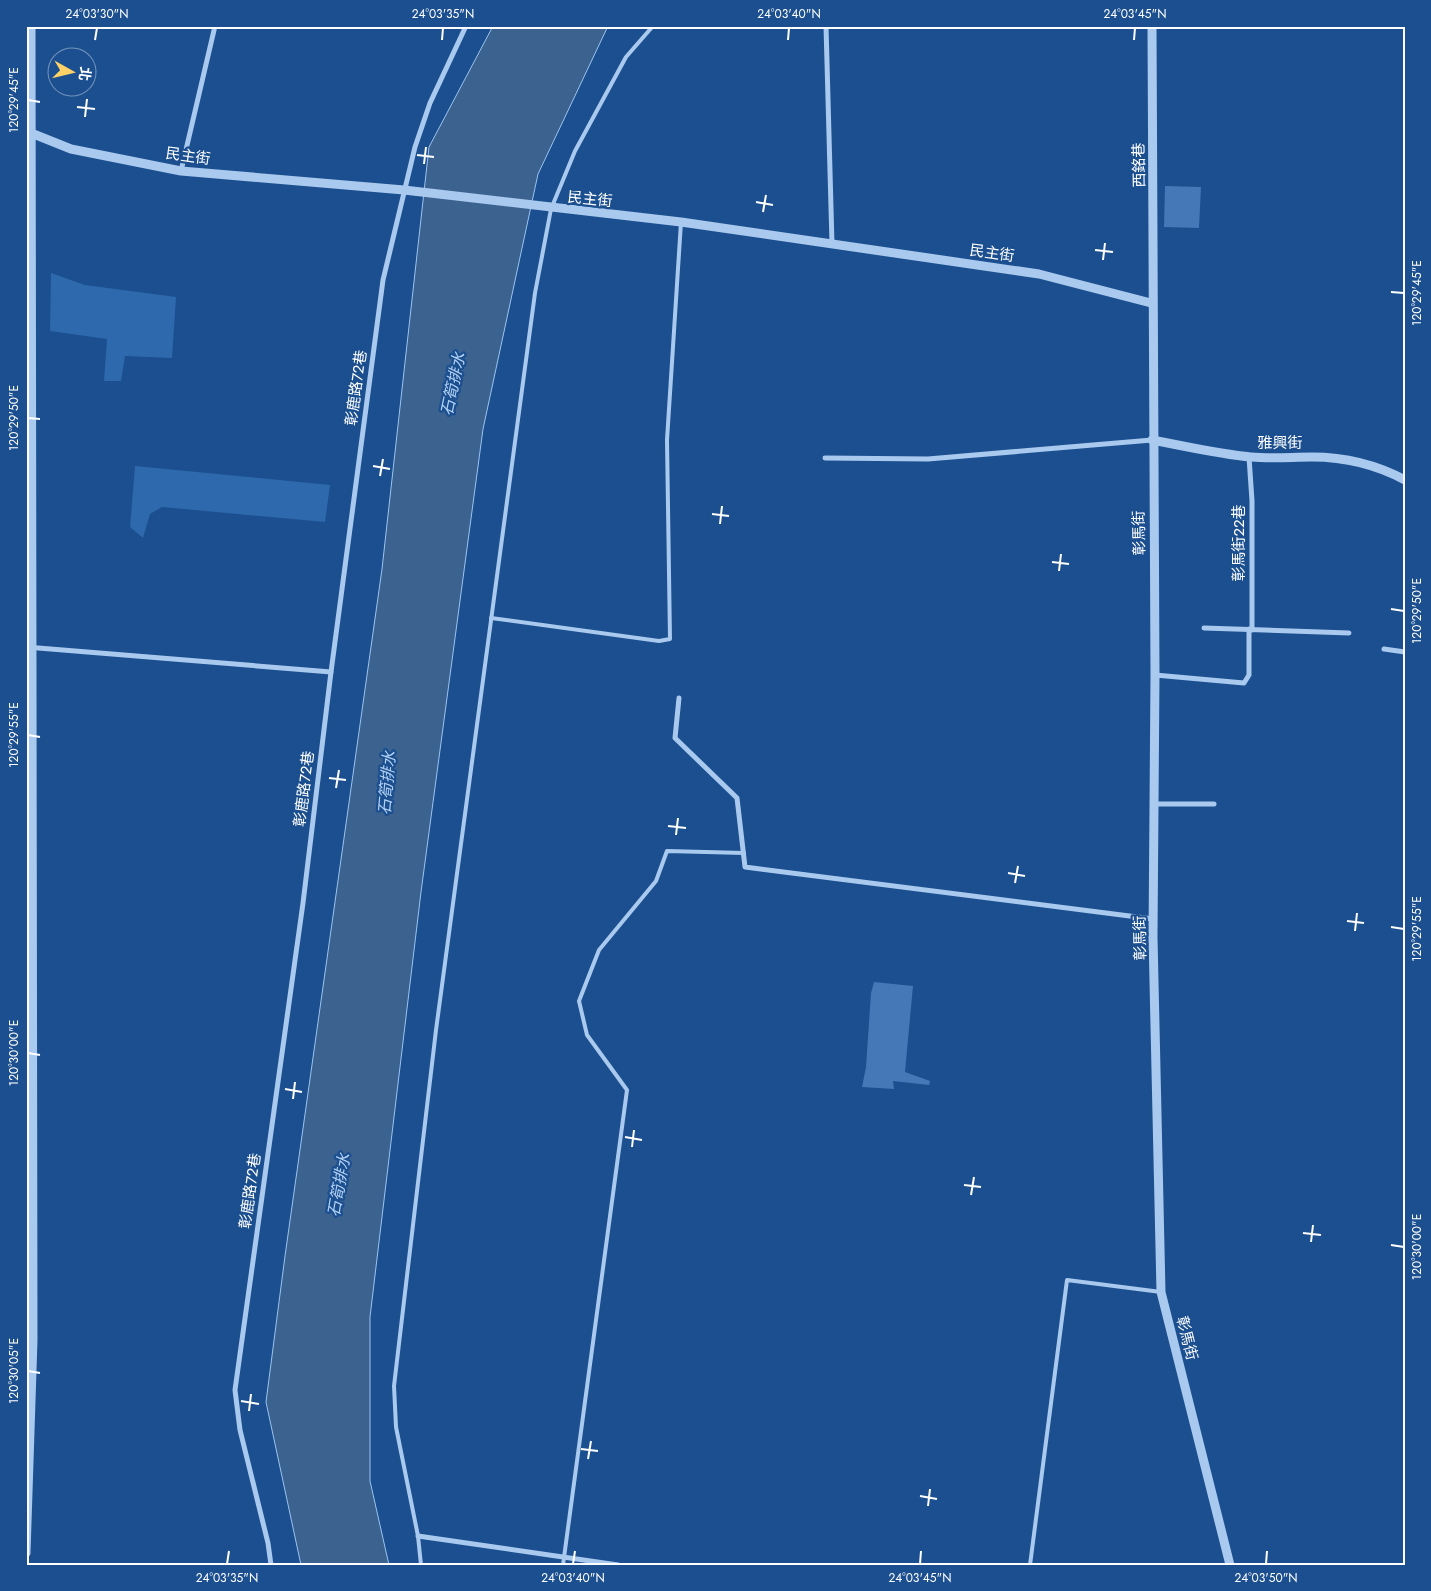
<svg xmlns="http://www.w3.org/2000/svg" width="1431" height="1591" viewBox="0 0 1431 1591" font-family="Jost,'Noto Sans TC',sans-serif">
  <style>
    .green { fill: #2e69ad }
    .water { fill: #3c6290; stroke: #9cc4f0 }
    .building { fill: #4478b7 }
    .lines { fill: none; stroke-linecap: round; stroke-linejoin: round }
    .service { stroke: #a9c9ee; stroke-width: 4 }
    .minor { stroke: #a9c9ee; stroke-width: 5 }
    .tertiary { stroke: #a9c9ee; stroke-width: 9 }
    .ticks { fill: none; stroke: #fff; stroke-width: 2 }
    .labels { text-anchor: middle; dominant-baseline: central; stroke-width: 4.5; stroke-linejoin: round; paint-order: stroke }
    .street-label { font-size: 15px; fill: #fff; stroke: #1b4f8f }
    .water-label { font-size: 16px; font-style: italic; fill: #b5d3f5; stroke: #1b4f8f }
    .neatline { fill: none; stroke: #fff; stroke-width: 2 }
    .ticks-label { font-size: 12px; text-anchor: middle; fill: #fff }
  </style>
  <rect width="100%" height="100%" fill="#1b4f8f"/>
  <g class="green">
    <polygon points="51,273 85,285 176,297 172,358 125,356 121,381 104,381 107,339 50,331"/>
    <polygon points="135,466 330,485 325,522 162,507 150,514 143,538 130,527"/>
  </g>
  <polygon class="water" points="493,26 608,26 538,174 483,429 421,892 370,1317 370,1481 389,1565 301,1565 266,1402 285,1256 382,569 429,147"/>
  <g class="building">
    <polygon points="1165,186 1201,187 1199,228 1164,227"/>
    <polygon points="874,982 913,986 905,1072 930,1081 929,1085 893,1081 894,1089 862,1087 866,1067 871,993"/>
  </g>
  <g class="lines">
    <g class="service">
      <polyline points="491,618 659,641 670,639 667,440 681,222"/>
      <polyline points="421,1565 418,1536 396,1427 394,1386 436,1030 535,293 551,209 575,151 626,57 653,26"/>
      <polyline points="563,1565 627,1090 587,1035 579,1001 599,950 656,881 667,851 744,853"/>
      <polyline points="1030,1565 1067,1280 1161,1292"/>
    </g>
    <g class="minor">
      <polyline points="826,26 832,244"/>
      <polyline points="1152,26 1170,26"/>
      <polyline points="181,171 215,26"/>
      <polyline points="1249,457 1252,501 1252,630"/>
      <polyline points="825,458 928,459 1152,440"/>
      <polyline points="1204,628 1349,633"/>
      <polyline points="26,647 331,672"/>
      <polyline points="1384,649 1405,652"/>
      <polyline points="1155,675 1244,683 1249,675 1249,629"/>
      <polyline points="679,698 675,738 737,798 745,867 1153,919"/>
      <polyline points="1154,804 1214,804"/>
      <polyline points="418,1536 618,1565"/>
      <polyline points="271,1565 268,1543 240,1430 235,1390 303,903 331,672 383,280 415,147 430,103 466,26"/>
    </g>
    <g class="tertiary">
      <polyline points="1152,26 1155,675 1153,937 1161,1292 1230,1565"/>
      <polyline points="26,131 71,149 181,171 404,190 681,222 1039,274 1151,303"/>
      <path d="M1152,440C1185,446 1218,454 1251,457C1272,459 1292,457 1312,457C1345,457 1377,465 1405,480"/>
      <polyline points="26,1553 33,1340 31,26"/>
    </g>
  </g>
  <path class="ticks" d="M95,40L97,28M442,40L443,28M788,40L789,28M1134,40L1135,28M28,100L40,102M77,107L95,109M85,117L87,99M417,155L434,157M424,164L426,147M756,202L773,205M763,212L766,195M1095,250L1113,252M1103,260L1105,243M1391,292L1404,293M28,418L40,419M373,466L390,469M380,476L383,459M712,514L729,516M720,524L722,506M1052,562L1069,564M1059,571L1061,554M1391,609L1404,611M28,735L40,737M329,778L346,780M336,788L339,770M668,826L686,828M676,835L678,818M1008,873L1025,876M1015,883L1018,866M1347,921L1364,923M1391,927L1404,929M1355,931L1357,913M28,1053L40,1055M285,1089L302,1092M293,1099L295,1082M625,1137L642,1140M632,1147L634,1130M964,1185L981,1187M971,1195L974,1177M1303,1233L1321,1235M1311,1242L1313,1225M1391,1245L1404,1247M28,1371L40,1373M241,1401L259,1404M249,1411L251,1394M581,1449L598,1451M588,1459L591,1441M920,1496L937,1499M928,1506L930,1489M227,1564L229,1551M573,1564L575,1551M920,1564L921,1551M1266,1564L1267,1551"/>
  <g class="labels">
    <g class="street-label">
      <text transform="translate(188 156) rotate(8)">民主街</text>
      <text transform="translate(1139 165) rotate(-91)">西銘巷</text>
      <text transform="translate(590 199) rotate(6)">民主街</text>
      <text transform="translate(992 253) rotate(8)">民主街</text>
      <text transform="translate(356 388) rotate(-82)">彰鹿路72巷</text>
      <text x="1280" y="443">雅興街</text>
      <text transform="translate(1139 533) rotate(-91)">彰馬街</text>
      <text transform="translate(1239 543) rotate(-90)">彰馬街22巷</text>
      <text transform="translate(304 789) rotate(-83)">彰鹿路72巷</text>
      <text transform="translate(1140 938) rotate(-91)">彰馬街</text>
      <text transform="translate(250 1191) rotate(-82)">彰鹿路72巷</text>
      <text transform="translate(1187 1338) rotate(76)">彰馬街</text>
    </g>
    <g class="water-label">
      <text transform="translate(453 384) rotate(-78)">石筍排水</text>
      <text transform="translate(387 783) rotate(-85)">石筍排水</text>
      <text transform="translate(339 1185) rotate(-80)">石筍排水</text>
    </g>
  </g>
  <rect width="1431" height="1591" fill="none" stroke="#1b4f8f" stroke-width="55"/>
  <g transform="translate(72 72) rotate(98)"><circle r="24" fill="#1b4f8f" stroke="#7695bc"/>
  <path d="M0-4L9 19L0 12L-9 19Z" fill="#ffd166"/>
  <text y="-8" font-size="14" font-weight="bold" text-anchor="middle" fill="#ffffff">北</text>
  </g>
  <rect x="28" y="28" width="1376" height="1536" class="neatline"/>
  <g class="ticks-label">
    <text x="97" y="18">24°03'30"N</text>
    <text x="443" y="18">24°03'35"N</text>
    <text x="789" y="18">24°03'40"N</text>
    <text x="1135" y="18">24°03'45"N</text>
    <text transform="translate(14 100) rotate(-90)" y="4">120°29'45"E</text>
    <text transform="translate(1417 293) rotate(-90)" y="4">120°29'45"E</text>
    <text transform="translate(14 418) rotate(-90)" y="4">120°29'50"E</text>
    <text transform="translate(1417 611) rotate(-90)" y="4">120°29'50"E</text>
    <text transform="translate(14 735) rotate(-90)" y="4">120°29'55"E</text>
    <text transform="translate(1417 929) rotate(-90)" y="4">120°29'55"E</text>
    <text transform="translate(14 1053) rotate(-90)" y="4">120°30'00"E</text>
    <text transform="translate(1417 1247) rotate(-90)" y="4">120°30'00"E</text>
    <text transform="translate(14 1371) rotate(-90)" y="4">120°30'05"E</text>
    <text x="227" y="1582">24°03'35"N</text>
    <text x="573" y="1582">24°03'40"N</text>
    <text x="920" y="1582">24°03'45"N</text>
    <text x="1266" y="1582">24°03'50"N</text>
  </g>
</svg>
